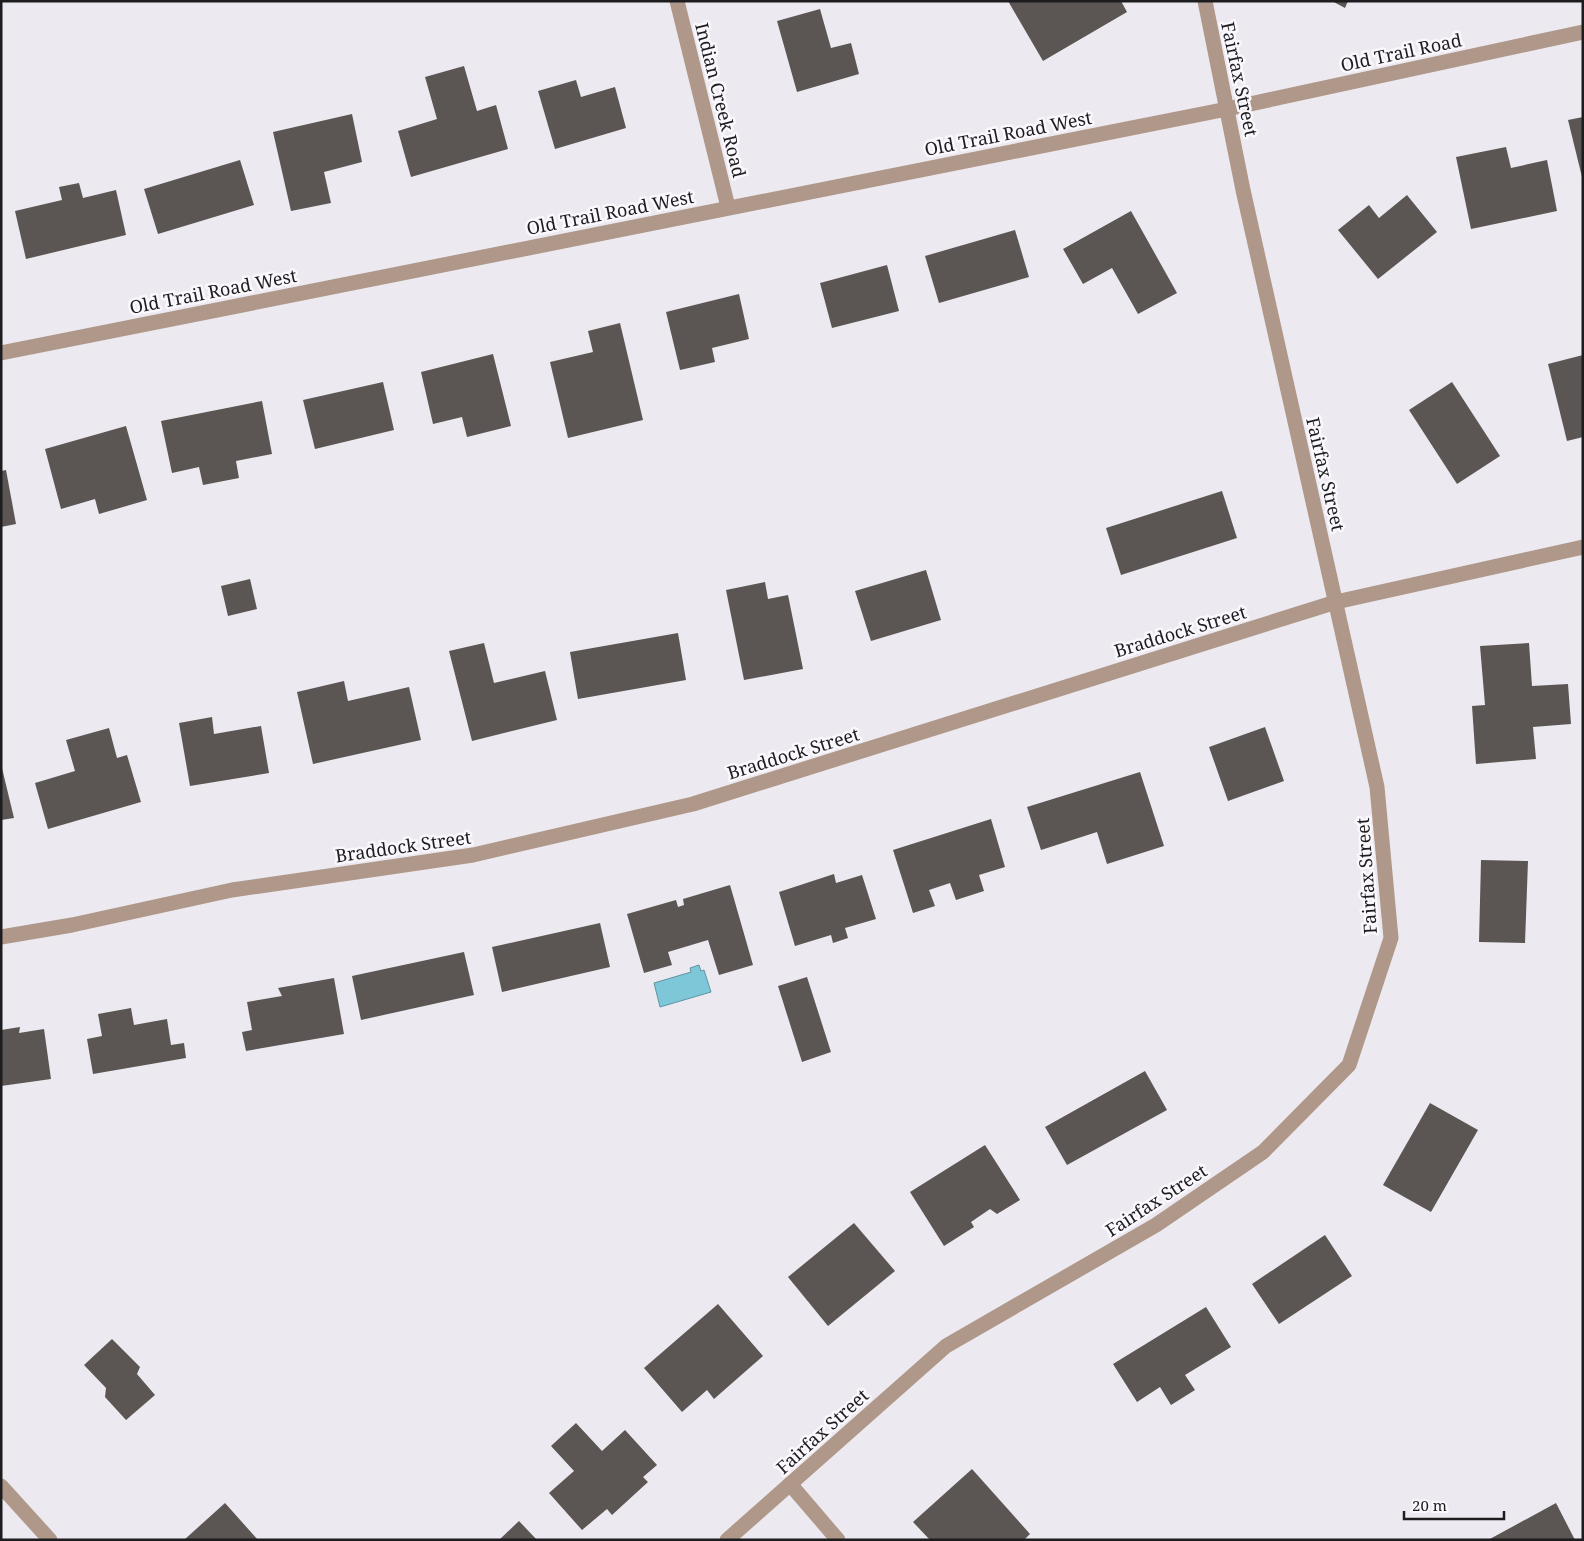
<svg xmlns="http://www.w3.org/2000/svg" width="1584" height="1541" viewBox="0 0 1584 1541" font-family="'Noto Serif',serif">
  <style>
    .water { fill: #7dc7d9; stroke: #6094a1 }
    .building { fill: #5b5653 }
    .lines { fill: none; stroke-linecap: round; stroke-linejoin: round }
    .street { stroke: #af9889; stroke-width: 15 }
    .labels { text-anchor: middle; dominant-baseline: central; stroke-width: 5; stroke-linejoin: round; paint-order: stroke }
    .street-label { font-size: 18px; fill: #1d1d1f; stroke: #faf7fd }
  </style>
  <rect width="100%" height="100%" fill="#eceaf0"/>
  <polygon class="water" points="699,965 701,971 704,970 711,992 660,1007 654,983 691,972 690,968"/>
  <g class="building">
    <polygon points="1008,1 1121,1 1127,12 1043,61"/>
    <polygon points="1332,1 1348,1 1345,8"/>
    <polygon points="820,9 831,48 851,43 859,74 797,92 777,21"/>
    <polygon points="464,66 477,111 496,105 508,149 411,177 398,131 437,119 425,77"/>
    <polygon points="576,80 581,97 615,87 626,128 555,149 538,91"/>
    <polygon points="352,114 362,162 324,172 331,203 291,211 273,132"/>
    <polygon points="1583,117 1583,177 1582,177 1568,120"/>
    <polygon points="1506,147 1511,168 1547,160 1557,211 1471,229 1456,157"/>
    <polygon points="240,160 254,205 158,234 144,189"/>
    <polygon points="79,183 83,198 116,190 126,235 26,259 15,211 62,200 59,187"/>
    <polygon points="1407,195 1437,232 1378,279 1338,230 1369,205 1379,218"/>
    <polygon points="1131,211 1177,293 1138,314 1112,268 1083,284 1063,249"/>
    <polygon points="1015,230 1029,277 939,303 925,256"/>
    <polygon points="887,265 899,311 832,328 820,283"/>
    <polygon points="739,294 749,339 712,348 715,362 680,370 666,312"/>
    <polygon points="620,323 643,420 568,438 550,362 593,352 588,331"/>
    <polygon points="493,354 511,426 467,437 462,417 433,424 421,372"/>
    <polygon points="1583,355 1583,437 1567,441 1548,364"/>
    <polygon points="383,382 394,430 315,449 303,400"/>
    <polygon points="1452,382 1500,456 1457,484 1409,410"/>
    <polygon points="262,401 272,454 236,461 239,478 203,485 199,467 172,473 161,421"/>
    <polygon points="126,426 147,500 99,514 95,499 61,509 45,449"/>
    <polygon points="6,470 16,524 1,527 1,471"/>
    <polygon points="1222,491 1237,538 1121,575 1106,528"/>
    <polygon points="926,570 941,620 871,641 855,591"/>
    <polygon points="250,579 257,609 228,616 221,586"/>
    <polygon points="765,582 768,599 788,595 803,669 744,680 726,590"/>
    <polygon points="678,633 686,680 578,699 570,652"/>
    <polygon points="484,643 494,683 545,671 557,720 472,741 449,651"/>
    <polygon points="1529,643 1532,686 1568,684 1571,724 1533,727 1536,759 1476,764 1472,706 1485,705 1480,646"/>
    <polygon points="344,681 348,701 409,687 421,740 313,764 297,692"/>
    <polygon points="212,717 214,734 261,726 269,773 190,786 179,723"/>
    <polygon points="1265,727 1284,781 1228,801 1209,747"/>
    <polygon points="109,728 117,758 127,755 141,802 48,829 35,783 75,771 66,740"/>
    <polygon points="1,764 14,818 1,820"/>
    <polygon points="1140,772 1164,846 1107,864 1097,832 1041,850 1027,807"/>
    <polygon points="991,819 1005,867 979,875 984,891 956,900 950,883 929,890 935,906 913,913 893,850"/>
    <polygon points="1481,860 1528,861 1525,943 1479,942"/>
    <polygon points="834,874 836,883 862,875 876,919 845,928 848,938 833,943 831,935 795,946 779,892"/>
    <polygon points="730,885 753,965 719,975 708,940 668,952 672,965 644,973 627,914 676,900 678,907 684,905 683,899"/>
    <polygon points="600,923 610,967 502,992 492,947"/>
    <polygon points="464,952 474,995 361,1020 352,976"/>
    <polygon points="807,977 831,1052 802,1062 778,986"/>
    <polygon points="334,978 344,1034 246,1051 242,1032 252,1030 247,1002 282,996 278,988"/>
    <polygon points="131,1008 134,1025 167,1019 171,1045 184,1043 186,1058 93,1074 87,1039 102,1036 98,1014"/>
    <polygon points="20,1027 19,1033 44,1029 51,1079 1,1086 1,1030"/>
    <polygon points="1145,1071 1167,1110 1067,1165 1045,1127"/>
    <polygon points="1430,1103 1478,1130 1431,1212 1383,1185"/>
    <polygon points="985,1145 1020,1200 997,1214 990,1209 971,1222 974,1227 944,1246 910,1192"/>
    <polygon points="854,1223 895,1271 828,1326 788,1277"/>
    <polygon points="1325,1235 1352,1276 1279,1324 1252,1284"/>
    <polygon points="718,1304 763,1356 714,1399 707,1390 682,1412 644,1368"/>
    <polygon points="1206,1307 1231,1347 1185,1375 1195,1390 1171,1405 1160,1387 1137,1402 1113,1364"/>
    <polygon points="112,1339 140,1367 137,1374 155,1395 126,1420 105,1397 106,1388 84,1365"/>
    <polygon points="576,1423 602,1451 625,1430 657,1465 643,1477 648,1482 612,1515 607,1509 582,1530 549,1493 574,1471 551,1446"/>
    <polygon points="972,1469 1030,1534 1024,1540 930,1540 913,1522"/>
    <polygon points="225,1503 258,1540 184,1540"/>
    <polygon points="1556,1503 1575,1540 1488,1540"/>
    <polygon points="519,1521 537,1540 499,1540"/>
  </g>
  <g class="lines">
    <g class="street">
      <polyline points="677,1 728,207"/>
      <polyline points="1,353 1227,109 1583,32"/>
      <polyline points="1,937 72,925 232,890 473,855 693,804 1336,602 1583,547"/>
      <polyline points="790,1484 838,1540"/>
      <polyline points="1,1486 50,1540"/>
      <polyline points="727,1540 946,1346 1156,1225 1263,1152 1349,1065 1391,938 1377,787 1243,190 1205,1"/>
    </g>
  </g>
  <g class="labels">
    <g class="street-label">
      <text transform="translate(1401 52) rotate(-12)">Old Trail Road</text>
      <text transform="translate(1240 79) rotate(78)">Fairfax Street</text>
      <text transform="translate(721 100) rotate(76)">Indian Creek Road</text>
      <text transform="translate(1008 133) rotate(-11)">Old Trail Road West</text>
      <text transform="translate(610 212) rotate(-11)">Old Trail Road West</text>
      <text transform="translate(213 291) rotate(-11)">Old Trail Road West</text>
      <text transform="translate(1326 474) rotate(77)">Fairfax Street</text>
      <text transform="translate(1180 631) rotate(-17)">Braddock Street</text>
      <text transform="translate(793 753) rotate(-17)">Braddock Street</text>
      <text transform="translate(403 846) rotate(-8)">Braddock Street</text>
      <text transform="translate(1366 876) rotate(-94)">Fairfax Street</text>
      <text transform="translate(1156 1200) rotate(-33)">Fairfax Street</text>
      <text transform="translate(822 1431) rotate(-42)">Fairfax Street</text>
    </g>
  </g>
  <rect width="1584" height="1541" fill="none" stroke="#1d1d1f" stroke-width="5"/>
  <path d="M1404 1511v8h100v-8" fill="none" stroke="#1d1d1f" stroke-width="2.5"/>
  <text x="1412" y="1511" font-size="15" fill="#1d1d1f" stroke="#faf7fd" stroke-width="4" paint-order="stroke">20 m</text>
</svg>
